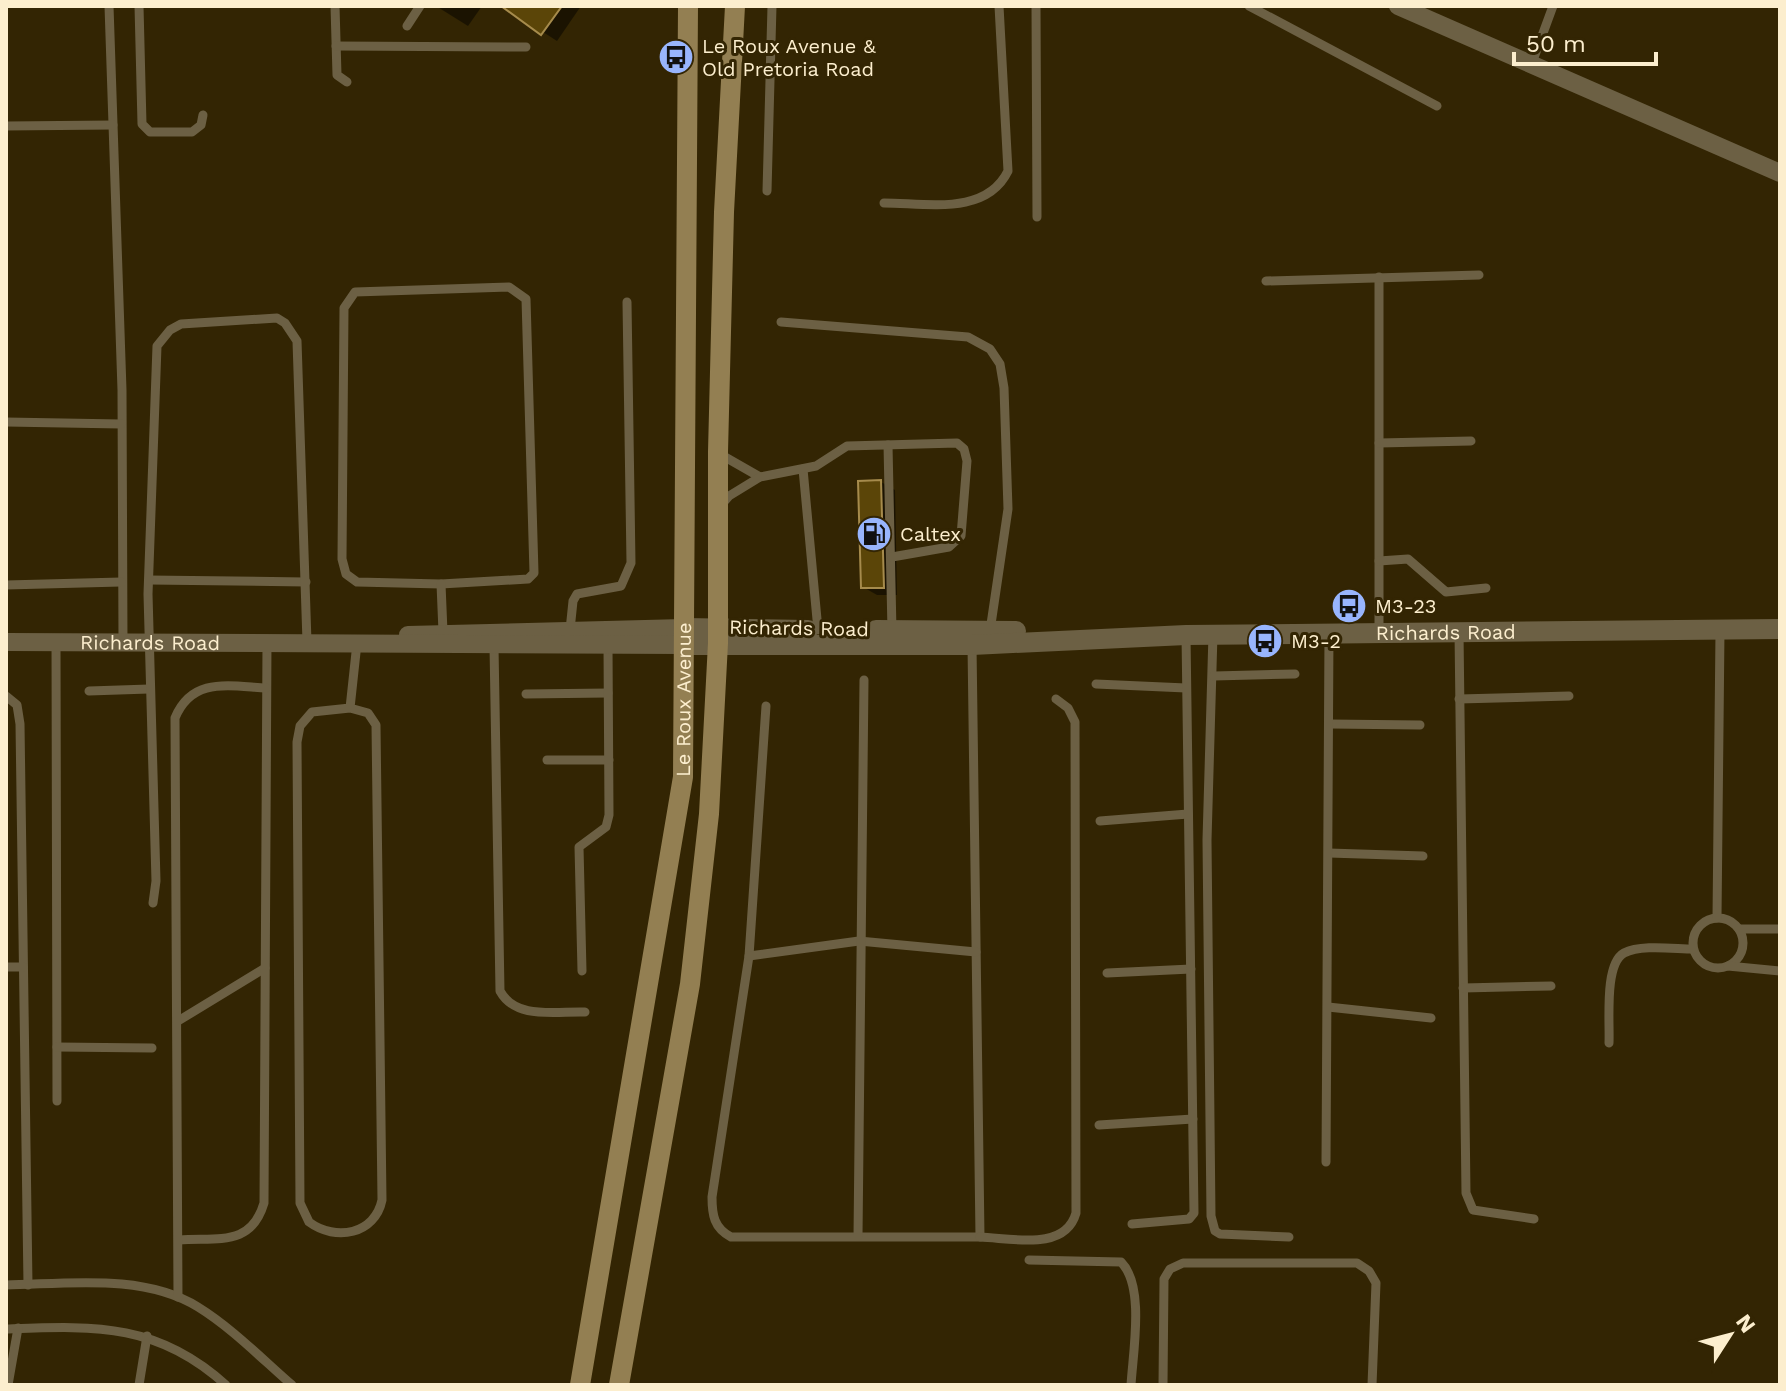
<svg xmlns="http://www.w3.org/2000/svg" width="1786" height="1391" viewBox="0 0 1786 1391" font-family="'Work Sans',sans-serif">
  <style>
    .shadow { fill: #0007 }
    .building { fill: #5b4508; stroke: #a68b4c; stroke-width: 2 }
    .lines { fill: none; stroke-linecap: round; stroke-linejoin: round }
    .service { stroke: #6c6044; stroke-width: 9 }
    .minor { stroke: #6c6044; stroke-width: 18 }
    .tertiary { stroke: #6c6044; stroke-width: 20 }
    .secondary { stroke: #937f52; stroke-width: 20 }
    .labels { text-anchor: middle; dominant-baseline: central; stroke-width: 6; stroke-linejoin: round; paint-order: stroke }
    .poi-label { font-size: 20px; fill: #fceece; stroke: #332503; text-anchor: start }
    .street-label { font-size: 20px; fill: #fceece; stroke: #332503 }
  </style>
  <rect width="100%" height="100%" fill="#332503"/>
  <g class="shadow">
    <polygon points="436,6 482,6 468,26"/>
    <polygon points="517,6 581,6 557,41 512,12"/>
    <polygon points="881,482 895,490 897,595 877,595 863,587"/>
  </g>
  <g class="building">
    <polygon points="501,6 562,6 541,35"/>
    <polygon points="881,480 884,588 861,588 858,481"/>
  </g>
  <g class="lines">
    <g class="service">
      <polyline points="109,6 122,390 123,642"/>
      <polyline points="139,6 142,124 150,132 192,132 201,125 203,115"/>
      <polyline points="335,6 337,75 347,82"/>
      <polyline points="1036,6 1037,217"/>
      <polyline points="1249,6 1437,106"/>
      <polyline points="407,26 420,6"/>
      <polyline points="336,46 526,47"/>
      <polyline points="1532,63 1553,6"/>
      <polyline points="6,126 113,125"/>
      <polyline points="767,191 772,6"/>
      <path d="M884,203C926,203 986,216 1008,171L999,6"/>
      <polyline points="1379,277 1379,633"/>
      <polyline points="1266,281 1479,275"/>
      <polygon points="509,287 526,299 534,573 528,579 441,584 357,582 346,574 342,559 344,308 355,292"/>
      <polyline points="781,322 968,337 990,349 1000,364 1004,388 1008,509 990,631"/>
      <polyline points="6,422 121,424"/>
      <polyline points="1379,443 1471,441"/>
      <polyline points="888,445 892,631"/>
      <polyline points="718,453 760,477"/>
      <polyline points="803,469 818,630"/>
      <polyline points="722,504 729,496 760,477 816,466 847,446 957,443 964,449 967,461 961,536 949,547 892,557"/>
      <polyline points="1379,561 1408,559 1446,592 1486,588"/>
      <polyline points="149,580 306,582"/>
      <polyline points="441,584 443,632"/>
      <polyline points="6,585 121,582"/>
      <polyline points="570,630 573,601 577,594 621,586 631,563 627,302"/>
      <polyline points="1459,632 1466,1193 1473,1210 1534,1219"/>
      <polyline points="1213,634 1207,840 1211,1216 1215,1231 1220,1234 1289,1237"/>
      <polyline points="56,642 57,1101"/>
      <path d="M494,646L500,991C516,1020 555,1011 585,1012"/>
      <polyline points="1214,676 1295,674"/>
      <polyline points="1096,684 1186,688"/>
      <polyline points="89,691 149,689"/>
      <polyline points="526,694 608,693"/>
      <polyline points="6,696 17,705 20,724 28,1285"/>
      <polyline points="1459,699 1569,696"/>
      <path d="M766,706L749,956L712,1197C712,1215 714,1228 731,1237H980L972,645"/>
      <path d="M350,708L312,712L300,726L297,742L300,1203L309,1222C336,1242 375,1234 382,1200L376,725L368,713L350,708L357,643"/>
      <polyline points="1330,724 1420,725"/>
      <polyline points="547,760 609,760"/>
      <polyline points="1100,821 1188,814"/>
      <polyline points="1329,853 1423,856"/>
      <polyline points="153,903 156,881 148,594 157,346 170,330 181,324 277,318 285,323 297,341 307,642"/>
      <circle cx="1718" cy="943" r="25"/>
      <polyline points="1717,918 1720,631"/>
      <polyline points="1739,929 1780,929"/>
      <polyline points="749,956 859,941 976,952"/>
      <polyline points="1728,966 1780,971"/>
      <polyline points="6,967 23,967"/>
      <polyline points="582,971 579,847 606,827 609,815 608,646"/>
      <polyline points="1107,973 1191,969"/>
      <polyline points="1463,988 1551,986"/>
      <polyline points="1328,1007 1431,1018"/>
      <polyline points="178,1021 265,968"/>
      <path d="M1609,1043C1610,1022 1604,964 1624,953C1641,944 1675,949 1693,949"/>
      <polyline points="57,1047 152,1048"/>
      <polyline points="1099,1125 1193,1119"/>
      <polyline points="1326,1162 1329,633"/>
      <polyline points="1132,1224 1189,1219 1194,1213 1186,635"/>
      <polyline points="858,1236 864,680"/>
      <path d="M980,1237C1011,1238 1065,1252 1076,1213L1075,722L1068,708L1056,699"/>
      <path d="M179,1240C218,1237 251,1247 264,1203L267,642"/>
      <path d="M1029,1260L1121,1262C1145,1286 1133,1351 1131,1385"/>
      <path d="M6,1285C67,1284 143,1273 198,1307C232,1328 262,1359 292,1385"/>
      <path d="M178,1297L175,718C192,677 228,686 266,688"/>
      <path d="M6,1329C94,1326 157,1322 226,1385"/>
      <polyline points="8,1385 18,1328"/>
      <polyline points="139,1385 147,1336"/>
      <polyline points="1163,1385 1164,1279 1170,1269 1183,1263 1357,1263 1369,1271 1376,1283 1372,1385"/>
    </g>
    <g class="minor">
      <polyline points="1398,6 1780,173"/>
      <polyline points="408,635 684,628"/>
      <path id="s1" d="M6,642L684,645"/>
    </g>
    <g class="tertiary">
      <polyline points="684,628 808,630"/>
      <polyline points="876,630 1016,631"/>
      <path id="s2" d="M684,645H972L1186,635L1780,629"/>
    </g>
    <g class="secondary">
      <path id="s3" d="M580,1385L683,777L688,6"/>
      <polyline points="619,1385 690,984 709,814 718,643 718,452 724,212 735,6"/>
    </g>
  </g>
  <defs>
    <symbol id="bus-disc" viewBox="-11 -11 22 22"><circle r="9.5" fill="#98b5fd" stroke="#332503"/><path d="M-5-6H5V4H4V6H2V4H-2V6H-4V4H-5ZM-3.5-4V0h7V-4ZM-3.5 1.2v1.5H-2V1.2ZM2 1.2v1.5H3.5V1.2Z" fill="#111"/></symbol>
    <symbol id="fuel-disc" viewBox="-11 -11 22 22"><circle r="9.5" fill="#98b5fd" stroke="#332503"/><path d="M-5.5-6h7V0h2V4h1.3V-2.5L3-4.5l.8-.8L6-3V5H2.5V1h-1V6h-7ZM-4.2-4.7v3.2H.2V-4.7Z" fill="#111"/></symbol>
  </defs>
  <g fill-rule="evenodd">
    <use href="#bus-disc" x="656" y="37" width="40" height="40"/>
    <use href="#fuel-disc" x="854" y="514" width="40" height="40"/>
    <use href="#bus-disc" x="1329" y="586" width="40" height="40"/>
    <use href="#bus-disc" x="1245" y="621" width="40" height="40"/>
  </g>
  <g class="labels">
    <g class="poi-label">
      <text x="702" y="46">Le Roux Avenue &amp;<tspan x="702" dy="23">Old Pretoria Road</tspan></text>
      <text x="900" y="534">Caltex</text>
      <text x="1375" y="606">M3-23</text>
      <text x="1291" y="641">M3-2</text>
    </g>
    <g class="street-label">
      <text transform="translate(799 628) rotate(1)">Richards Road</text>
      <text stroke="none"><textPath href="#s2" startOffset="762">Richards Road</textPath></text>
      <text stroke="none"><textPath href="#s1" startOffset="144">Richards Road</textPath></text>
      <text stroke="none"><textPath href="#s3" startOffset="694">Le Roux Avenue</textPath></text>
    </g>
  </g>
  <rect width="1786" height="1391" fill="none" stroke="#fceece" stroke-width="16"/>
  <g transform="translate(1730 1335) rotate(54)" stroke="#332503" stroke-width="6" paint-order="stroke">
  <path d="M0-6L14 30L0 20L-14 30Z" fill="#fceece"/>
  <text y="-12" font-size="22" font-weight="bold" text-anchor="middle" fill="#fceece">N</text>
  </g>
  <path d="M1514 52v12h142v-12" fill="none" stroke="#fceece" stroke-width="4"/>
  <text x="1526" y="52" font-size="24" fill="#fceece" stroke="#332503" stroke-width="6" paint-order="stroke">50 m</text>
</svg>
